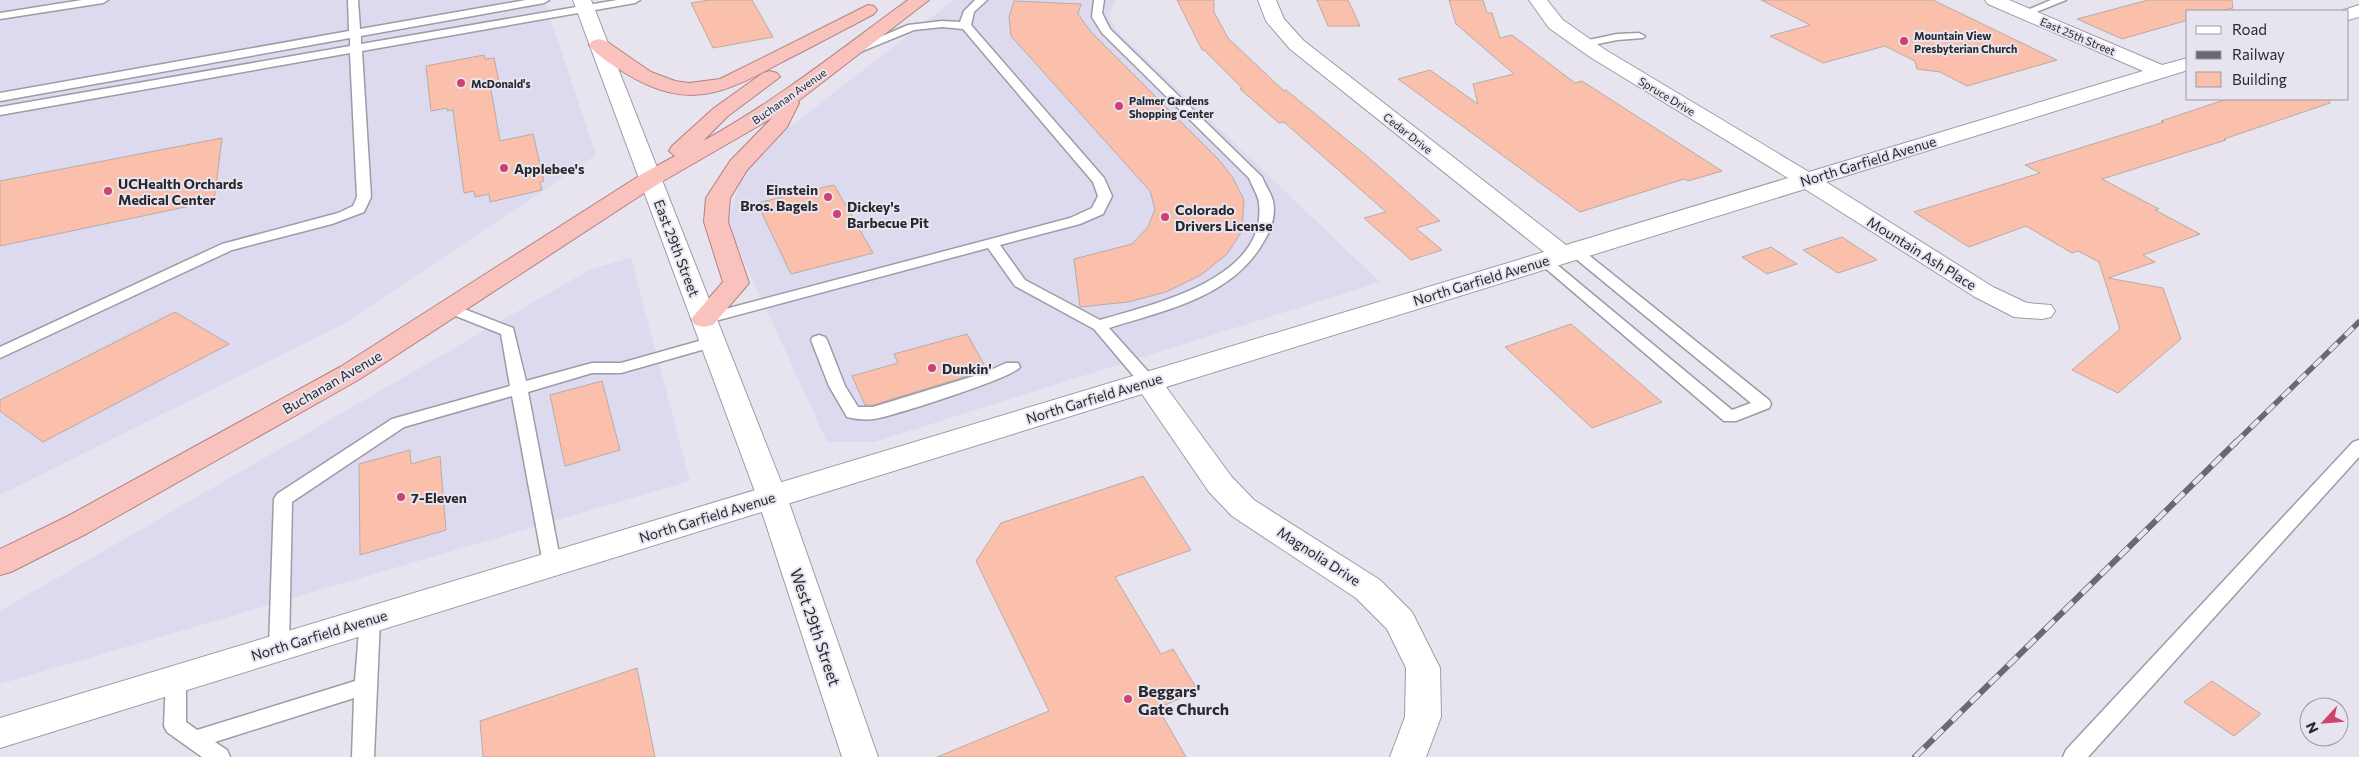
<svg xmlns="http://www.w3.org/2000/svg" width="2359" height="757" viewBox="0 0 2359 757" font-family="Commissioner,sans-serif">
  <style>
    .commercial { fill: #ddd9ef }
    .building { fill: #fbc0ab; stroke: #b8aba6 }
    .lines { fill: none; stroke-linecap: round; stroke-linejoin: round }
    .service-casing { stroke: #9e9ba6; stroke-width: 3 }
    .minor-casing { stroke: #9e9ba6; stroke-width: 2 }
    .secondary-casing { stroke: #9e9ba6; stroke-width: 2 }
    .trunk-casing { stroke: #b08280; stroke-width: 2 }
    .service { fill: #fff; fill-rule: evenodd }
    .minor { fill: #fff; fill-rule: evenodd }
    .secondary { fill: #fff; fill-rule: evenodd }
    .trunk { fill: #fac2bc; fill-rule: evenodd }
    .rail-far1-casing { stroke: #6a6970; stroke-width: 5.5 }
    .rail-casing { stroke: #6a6970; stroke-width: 6 }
    .rail-far1 { stroke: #e7e4f0; stroke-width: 4; stroke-dasharray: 11; stroke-linecap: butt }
    .rail { stroke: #e7e4f0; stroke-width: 4.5; stroke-dasharray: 13; stroke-linecap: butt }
    .poi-dot { fill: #d0426e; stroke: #e7e4f0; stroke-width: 2 }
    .labels { text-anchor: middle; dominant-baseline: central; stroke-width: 4; stroke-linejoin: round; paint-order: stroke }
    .far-poi-label { font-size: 11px; font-weight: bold; fill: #29282d; stroke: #e7e4f0; text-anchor: start }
    .far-street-label { font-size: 11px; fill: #29282d; stroke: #e7e4f0 }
    .street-label { font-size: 14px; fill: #29282d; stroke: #e7e4f0 }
    .poi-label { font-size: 14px; font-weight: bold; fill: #29282d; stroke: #e7e4f0; text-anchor: start }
    .near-street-label { font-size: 16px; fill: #29282d; stroke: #e7e4f0 }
    .near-poi-label { font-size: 16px; font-weight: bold; fill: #29282d; stroke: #e7e4f0; text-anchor: start }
  </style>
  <rect width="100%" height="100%" fill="#e7e4f0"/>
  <g class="commercial">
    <polygon points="0,0 544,0 596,155 347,322 0,495"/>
    <polygon points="954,0 1115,0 1109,17 1117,31 1380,282 874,442 827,442 727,223 743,173 778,136"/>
    <polygon points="631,258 690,481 0,684 0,611 591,269"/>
  </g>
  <g class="building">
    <polygon points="709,0 752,0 773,37 713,48 691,3"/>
    <polygon points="1177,0 1214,0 1214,12 1228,38 1284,91 1286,90 1368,157 1440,221 1416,228 1442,250 1411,260 1364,218 1386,212 1284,122 1279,123 1240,89 1242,88 1204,50 1202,50"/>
    <polygon points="1317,0 1348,0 1360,26 1328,26"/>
    <polygon points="1449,0 1483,0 1487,13 1492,13 1500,38 1512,35 1575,83 1582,81 1722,171 1688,181 1684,179 1580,212 1398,79 1430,70 1478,104 1473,84 1514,74 1456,24"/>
    <polygon points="1761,0 1933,0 2057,60 1967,86 1940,72 1917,69 1915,61 1885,46 1823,63 1770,36 1810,25"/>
    <polygon points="2148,0 2232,0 2233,8 2221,11 2188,11 2188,20 2122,39 2077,19"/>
    <polygon points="1014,1 1081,4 1078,14 1091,32 1220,161 1233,178 1244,200 1242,231 1227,254 1201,275 1166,292 1128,302 1080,307 1074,259 1132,244 1148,227 1155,209 1150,191 1011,36 1009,17"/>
    <polygon points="484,55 485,59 494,58 499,82 490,84 500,141 533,134 544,181 540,182 542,190 490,202 489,194 475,197 474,191 464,193 453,110 447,111 447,108 431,111 426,66"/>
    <polygon points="2227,99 2329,99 2330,103 2224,139 2226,140 2102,179 2159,209 2155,210 2200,234 2143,255 2155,262 2108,278 2163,288 2181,339 2118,393 2072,370 2120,329 2099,262 2078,251 2072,253 2026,226 1969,247 1914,212 2040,173 2025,165 2164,122 2161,121"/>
    <polygon points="222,138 214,201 0,246 0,181"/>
    <polygon points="834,185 873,253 791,274 757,203"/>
    <polygon points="1842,237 1877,260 1838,273 1803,250"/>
    <polygon points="1771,247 1797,264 1767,274 1742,257"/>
    <polygon points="175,312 229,344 43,442 0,411 0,400"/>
    <polygon points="1571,324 1662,402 1592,428 1505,347"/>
    <polygon points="967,334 987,370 873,405 865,405 852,376 898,363 894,354"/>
    <polygon points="602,381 620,450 565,466 550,395"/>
    <polygon points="410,450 411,464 440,456 446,530 360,555 359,464"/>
    <polygon points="1143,476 1191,550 1115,577 1161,654 1173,649 1198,691 1158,708 1186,757 937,757 1049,711 976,561 1001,523"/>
    <polygon points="637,668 655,757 483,757 480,721"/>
    <polygon points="2212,681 2261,714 2234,736 2184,702"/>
  </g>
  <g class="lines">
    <defs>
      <g id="service">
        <polygon points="82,0 108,0 103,3 0,19 0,13"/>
        <polygon points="348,0 358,0 360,29 526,0 549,0 544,3 361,36 361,44 617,0 640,0 635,3 362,51 371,197 364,212 332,224 232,250 0,358 0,347 222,244 338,213 353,206 357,197 350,53 0,115 0,107 350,46 350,38 0,101 0,93 349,31"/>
        <path d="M975,0H987L974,12L971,25L1104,178L1112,196L1103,214L1080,224L1000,245L1025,280L1100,320C1154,304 1268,279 1259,203C1258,195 1252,186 1249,178L1102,33L1092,17L1094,0H1104L1102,13L1110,29L1262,177C1265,185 1271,193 1273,201C1276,215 1271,230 1264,241C1233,297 1166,310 1109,328L1154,378L1156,382L1154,386H1142L1094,329L1015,286L988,248L704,324L699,322L696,319L699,316L1070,218L1092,208L1098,196L1093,182L963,29L942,27L914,30L860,52L856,53L850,50L908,25L942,21L960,22L964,11Z"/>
        <polygon points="2051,0 2066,0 2029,15 2025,16 2020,13"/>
        <polygon points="1639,33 1645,36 1643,38 1617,40 1583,47 1577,44 1579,42 1617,34"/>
        <polygon points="1575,247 1580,248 1769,400 1771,404 1769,408 1736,421 1724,421 1537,261 1544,257 1549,258 1732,410 1751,403 1570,254 1568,251 1570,248"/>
        <polygon points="451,304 513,328 526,381 592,363 621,363 713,337 719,339 721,342 719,345 621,373 592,373 528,392 561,564 559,569 552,571 545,569 543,564 512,396 404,427 292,502 289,647 286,653 279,655 272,653 269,647 274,499 277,494 392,419 510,386 501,334 446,312 443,309"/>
        <path d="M819,335L825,337L827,340L845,386L858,407H873L984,373L1006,363H1018L1020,367C1013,378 892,416 874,419C866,420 855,419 847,417L829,386L811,340L813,337Z"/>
        <polygon points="2359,440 2359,457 2088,757 2063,757 2066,750 2353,442"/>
        <polygon points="370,611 377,614 380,619 374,757 352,757 354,698 215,742 227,750 230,757 202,757 167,732 164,726 166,679 169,673 176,671 183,673 186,679 186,722 197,730 355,681 360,619 363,614"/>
      </g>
      <g id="minor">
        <polygon points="1258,0 1276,0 1284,19 1304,41 1566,245 1788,178 1590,57 1549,28 1529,0 1547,0 1563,20 1604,49 1809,172 2143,71 1988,4 1985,0 2009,0 2162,65 2188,58 2188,70 1826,182 1993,287 2027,303 2051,305 2055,311 2051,317 2042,319 2014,317 1975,297 1805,189 1166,387 1231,476 1254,500 1380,580 1412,612 1440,668 1441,717 1426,757 1390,757 1405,717 1406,668 1387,629 1356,598 1232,516 1209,492 1142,394 0,748 0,718 1544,252 1290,49 1266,21"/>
        <polygon points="2359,5 2359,17 2348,20 2348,11 2341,11"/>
      </g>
      <polygon id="secondary" points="573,0 591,0 787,497 878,757 842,757 757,497"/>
      <g id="trunk">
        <path d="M908,0H929L798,101L799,103L787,127L747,170L730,198L728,222L749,283L713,325L704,327L695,325L691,319L723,282L704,222L706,198L730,161L772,118L658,184L360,379L88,533L11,572L0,575V549L66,517L340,367L642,174L675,156L669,151L672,146L714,108L763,73L770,71L777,73L780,77L728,116L703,141C776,101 841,49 908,0Z"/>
        <path d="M868,5L874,6L877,10L874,14C845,29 816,45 786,60C726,92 690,113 625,73C614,66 597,56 589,45L592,41L599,39L606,41L651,72L675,81L689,83L720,79Z"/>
      </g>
    </defs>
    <use href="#service" class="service-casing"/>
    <use href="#minor" class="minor-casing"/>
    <use href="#secondary" class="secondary-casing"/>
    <use href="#trunk" class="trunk-casing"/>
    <use href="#service" class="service"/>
    <use href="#minor" class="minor"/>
    <use href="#secondary" class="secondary"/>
    <use href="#trunk" class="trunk"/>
    <defs>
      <polyline id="rail-far1" points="2235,443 2359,322"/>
      <polyline id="rail" points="1915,757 2236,442"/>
    </defs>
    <use href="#rail-far1" class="rail-far1-casing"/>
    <use href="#rail" class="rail-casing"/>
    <use href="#rail-far1" class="rail-far1"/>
    <use href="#rail" class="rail"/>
  </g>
  <g class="poi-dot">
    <circle cx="1904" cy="41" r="5"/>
    <circle cx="461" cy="83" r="5"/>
    <circle cx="1119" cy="106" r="5"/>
    <circle cx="504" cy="168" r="5"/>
    <circle cx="108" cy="191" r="5"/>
    <circle cx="828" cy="197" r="5"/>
    <circle cx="837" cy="214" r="5"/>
    <circle cx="1165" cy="217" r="5"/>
    <circle cx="932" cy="368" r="5"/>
    <circle cx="401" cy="497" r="5"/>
    <circle cx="1128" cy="699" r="5"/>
  </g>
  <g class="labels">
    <g class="far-poi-label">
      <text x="1914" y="35">Mountain View<tspan x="1914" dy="13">Presbyterian Church</tspan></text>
      <text x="471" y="83">McDonald's</text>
      <text x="1129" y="100">Palmer Gardens<tspan x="1129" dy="13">Shopping Center</tspan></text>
    </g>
    <g class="far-street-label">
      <text transform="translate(2078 36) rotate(23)">East 25th Street</text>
      <text transform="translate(789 96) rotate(-35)">Buchanan Avenue</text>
      <text transform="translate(1667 96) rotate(31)">Spruce Drive</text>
      <text transform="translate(1408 133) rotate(38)">Cedar Drive</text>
    </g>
    <g class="street-label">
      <text transform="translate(1868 161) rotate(-17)">North Garfield Avenue</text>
      <text transform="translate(677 248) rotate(69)">East 29th Street</text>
      <text transform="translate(1922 253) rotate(32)">Mountain Ash Place</text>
      <text transform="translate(1481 280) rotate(-17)">North Garfield Avenue</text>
      <text transform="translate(332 382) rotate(-30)">Buchanan Avenue</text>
      <text transform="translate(1094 398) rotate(-17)">North Garfield Avenue</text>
      <text transform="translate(707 517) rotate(-17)">North Garfield Avenue</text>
      <text transform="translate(1319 556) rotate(33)">Magnolia Drive</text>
      <text transform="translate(319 635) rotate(-17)">North Garfield Avenue</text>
    </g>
    <g class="poi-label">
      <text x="514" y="168">Applebee's</text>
      <text x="118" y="183">UCHealth Orchards<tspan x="118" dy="16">Medical Center</tspan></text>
      <text x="818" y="189" text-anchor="end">Einstein<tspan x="818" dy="16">Bros. Bagels</tspan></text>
      <text x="847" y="206">Dickey's<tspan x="847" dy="16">Barbecue Pit</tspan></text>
      <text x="1175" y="209">Colorado<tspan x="1175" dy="16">Drivers License</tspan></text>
      <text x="942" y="368">Dunkin'</text>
      <text x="411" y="497">7-Eleven</text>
    </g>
    <g class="near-street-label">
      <text transform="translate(816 627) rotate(71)">West 29th Street</text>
    </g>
    <g class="near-poi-label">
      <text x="1138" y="690">Beggars'<tspan x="1138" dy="18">Gate Church</tspan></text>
    </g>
  </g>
  <rect x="2186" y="10" width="162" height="90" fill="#e7e4f0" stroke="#9b99a2"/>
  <rect x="2196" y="26" width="25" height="8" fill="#ffffff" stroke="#9b99a2"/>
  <text x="2232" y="35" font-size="15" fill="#29282d">Road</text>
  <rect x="2196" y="51" width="25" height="8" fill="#6a6970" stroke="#9b99a2"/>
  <text x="2232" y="60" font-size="15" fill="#29282d">Railway</text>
  <rect x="2196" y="72" width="25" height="15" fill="#fbc0ab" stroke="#9b99a2"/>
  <text x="2232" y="85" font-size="15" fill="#29282d">Building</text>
  <g transform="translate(2324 722) rotate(244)"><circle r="24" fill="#e7e4f0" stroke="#9b99a2"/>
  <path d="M0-4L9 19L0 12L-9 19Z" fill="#d0426e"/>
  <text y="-8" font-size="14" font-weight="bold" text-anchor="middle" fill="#29282d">N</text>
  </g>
</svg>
